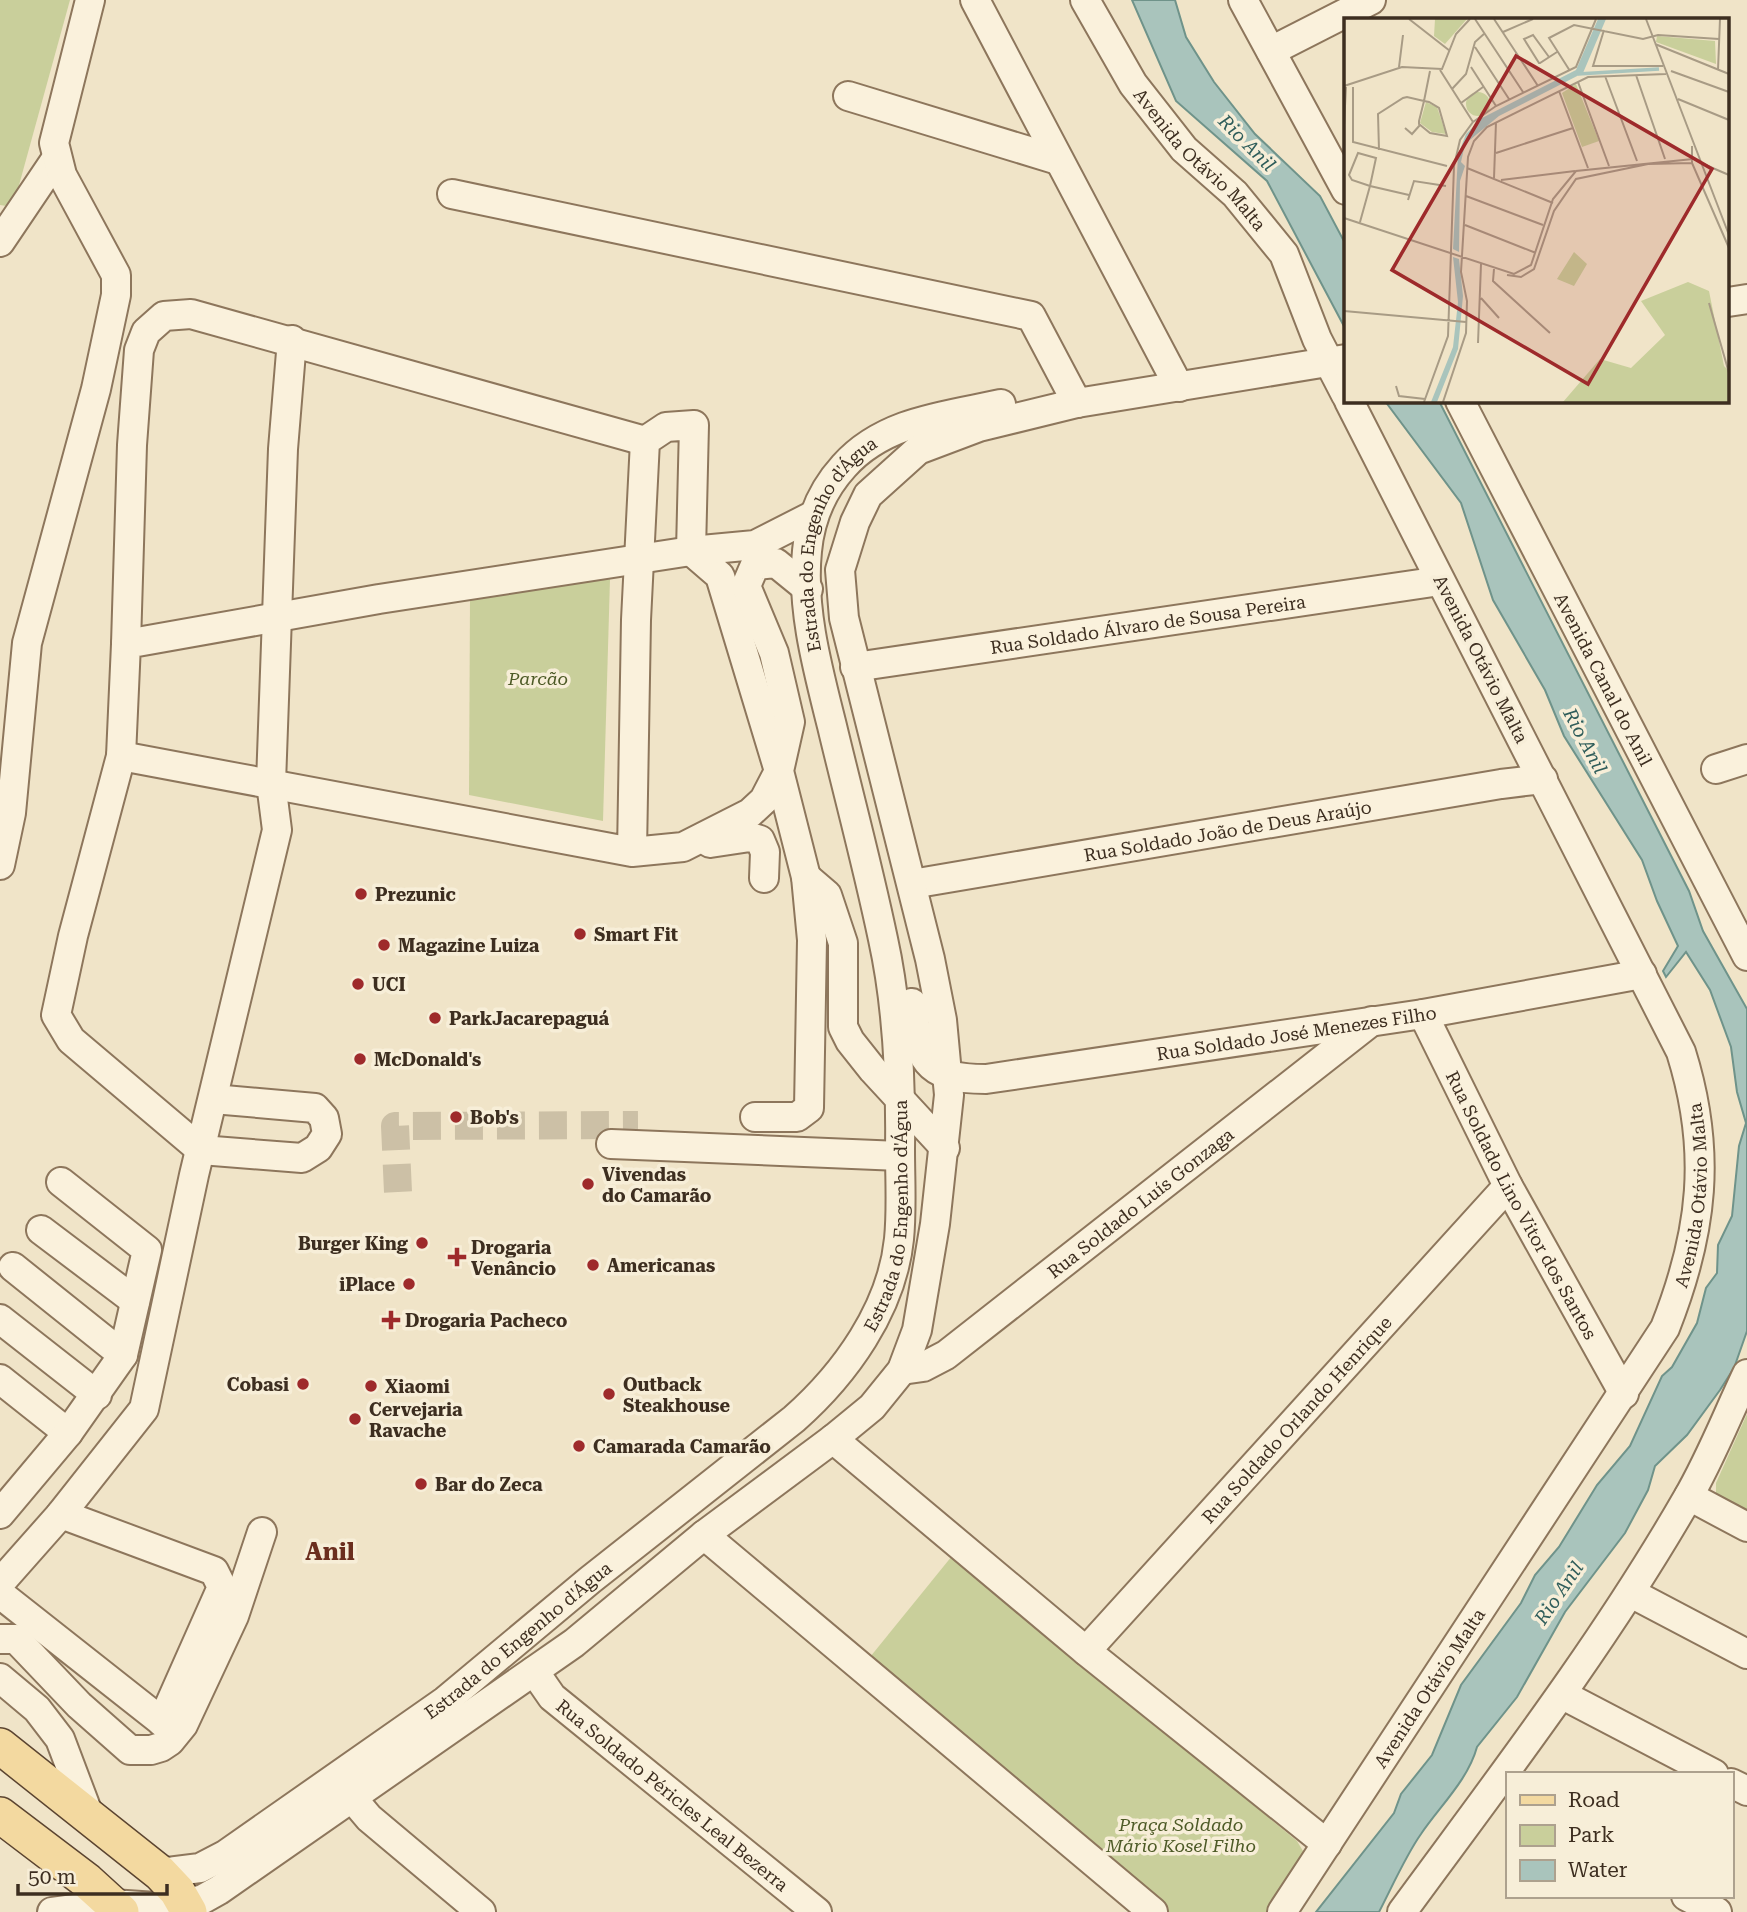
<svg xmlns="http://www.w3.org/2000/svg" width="1747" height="1912" viewBox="0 0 1747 1912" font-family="'Roboto Serif',serif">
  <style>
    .green { fill: #c9cf9b }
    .water { fill: #a9c4bc; stroke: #6f938a; stroke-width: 2 }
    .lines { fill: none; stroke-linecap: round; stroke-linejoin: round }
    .minor-tunnel { stroke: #ccc0a6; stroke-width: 28; stroke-dasharray: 28 14; stroke-linecap: butt }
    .minor-casing { stroke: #8d765c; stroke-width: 32 }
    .major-casing { stroke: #5b4430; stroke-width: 38 }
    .minor { stroke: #faf1dc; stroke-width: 28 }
    .major { stroke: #f3d9a0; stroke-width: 35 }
    .poi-dot { fill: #9e2a2b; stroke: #f7eed8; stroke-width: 2.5 }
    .labels { text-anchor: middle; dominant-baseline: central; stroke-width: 7; stroke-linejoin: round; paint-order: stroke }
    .street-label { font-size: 18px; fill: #3d2e20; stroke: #f7eed8 }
    .park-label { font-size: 18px; font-style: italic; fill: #4d5a26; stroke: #f7eed8 }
    .poi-label { font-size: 18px; font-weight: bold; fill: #3d2e20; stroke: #f7eed8; text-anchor: start }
    .water-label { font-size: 19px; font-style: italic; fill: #2f5d5a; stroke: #f7eed8 }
    .district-label { font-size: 24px; font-weight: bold; fill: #6b2e1e; stroke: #f7eed8 }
    .inset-river { fill: none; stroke: #a9c4bc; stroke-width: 3.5 }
    .inset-road { fill: none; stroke: #a89b85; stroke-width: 2 }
    .view { fill: #9e2a2b; fill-opacity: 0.15; stroke: #9e2a2b; stroke-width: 3.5 }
    .inset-edge { fill: none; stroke: #3d2e20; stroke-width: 3.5 }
  </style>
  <rect width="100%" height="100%" fill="#f0e4c8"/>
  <g class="green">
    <polygon points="0,0 70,0 13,207 0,205"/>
    <polygon points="610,579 603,821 469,795 470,598"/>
    <polygon points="1747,1414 1747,1513 1716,1495 1716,1483"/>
    <polygon points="952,1556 1297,1841 1303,1851 1300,1864 1269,1912 1168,1912 866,1662"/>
  </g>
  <g class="water">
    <polygon points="1132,0 1175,0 1186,37 1214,82 1255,134 1320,196 1346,245 1346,330 1267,181 1176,101"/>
    <path d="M1385,401H1439L1689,891L1703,931L1747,1009V1331L1734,1368L1720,1390L1687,1435L1655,1466L1648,1490L1625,1533L1565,1612L1517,1697L1477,1747C1468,1780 1440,1806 1421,1834C1406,1855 1391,1889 1379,1912H1316L1394,1813L1401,1794L1432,1755L1461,1685L1521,1603L1535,1575L1559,1547L1597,1485L1630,1446L1662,1376L1672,1367L1697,1323L1706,1288L1717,1273L1718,1245L1732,1216L1739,1146L1746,1123L1737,1092L1731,1047L1710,990L1686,952L1666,977L1663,971L1678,946L1657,901L1642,860L1564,736L1545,690L1493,600L1461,503Z"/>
  </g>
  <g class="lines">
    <polyline class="minor-tunnel" points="398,1192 395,1126 638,1125"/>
    <defs>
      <g id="minor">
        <polyline points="975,0 1179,387"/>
        <path id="s1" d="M1085,0L1133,84L1184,149L1235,194L1284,254L1317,339L1346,395"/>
        <polyline points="1243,0 1346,190"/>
        <polyline points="1271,51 1371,0"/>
        <polyline points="848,96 1058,160"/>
        <polyline points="452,194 1031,316 1077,403"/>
        <polyline points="0,242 56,159"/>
        <polyline points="1728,302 1747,299"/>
        <path id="s2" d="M1460,401L1747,956"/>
        <polyline points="126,644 132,445 139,350 146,332 164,316 191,314 645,441"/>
        <path id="s3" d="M855,667L1440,581"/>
        <polyline points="121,756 632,852 683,847 750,813 764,800 779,771 720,576 691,551 694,425 666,427 645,441 636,620 632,852"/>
        <polyline points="1716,769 1747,759"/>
        <polyline points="710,843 750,837 760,840 765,852 764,878"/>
        <polyline points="0,865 11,813 27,643 96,389 116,295 116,275 62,175 54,143 90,0"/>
        <polyline points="806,877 827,895 843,943 843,1027 850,1041 873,1070 945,1148"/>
        <path id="s4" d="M912,884L1501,784L1543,779"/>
        <path id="s5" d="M912,1003C919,1059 923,1079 986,1079L1423,1014L1642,974"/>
        <path id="s6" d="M1423,1014L1508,1186L1624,1394"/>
        <polyline points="213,1099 315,1108 324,1118 327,1134 318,1148 302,1158 201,1150 71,1040 56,1015 73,936 121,756 126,644 379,599 691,551 755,545 814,515"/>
        <polyline points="755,1117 797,1117 809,1108 812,940 806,877 779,771 790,722 774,653 746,586 755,565 776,563 808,589"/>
        <polyline points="611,1144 900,1156"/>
        <polyline points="41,1230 135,1301"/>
        <polyline points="13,1267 123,1355"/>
        <polyline points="0,1319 97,1395"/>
        <path id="s7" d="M902,1370L923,1367L946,1355L1372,1021"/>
        <polyline points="0,1379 68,1433"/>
        <polyline points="833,1439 1086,1651 1327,1844"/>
        <polyline points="1689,1496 1747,1527"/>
        <polyline points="0,1514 68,1433 123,1355 147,1250 61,1182"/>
        <polyline points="61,1514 214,1571 222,1587 162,1722"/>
        <polyline points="704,1535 1153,1912"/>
        <polyline points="0,1583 61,1514 144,1409 194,1175 277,830 271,783 283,449 292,340"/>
        <polyline points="1631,1593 1747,1654"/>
        <polyline points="0,1594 175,1732"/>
        <polyline points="0,1639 16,1639 79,1705 130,1750 151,1750 161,1747 170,1741 183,1725 234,1616 262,1532"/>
        <path id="s8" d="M1086,1651L1508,1186"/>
        <path id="s9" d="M534,1671L552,1697L817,1912"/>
        <polyline points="0,1678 37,1709 60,1739 88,1813"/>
        <polyline points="1563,1695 1714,1774"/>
        <polyline points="1731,1783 1747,1791"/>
        <polyline points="353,1799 369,1818 481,1912"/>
        <path id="s10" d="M160,1873L200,1868L225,1855L445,1701L590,1580L794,1419C845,1374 892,1309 899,1239C902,1210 900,1180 900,1150C901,1080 898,1007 883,939C868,867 849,797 832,726C818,670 801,609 807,551C810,519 823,489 844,466C884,421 946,416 1001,404"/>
        <polyline points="1686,1896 1717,1912"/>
        <polyline points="52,1912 112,1904 170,1908 203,1899 219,1890 574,1643 704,1535 833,1439 872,1407 902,1370 917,1330 935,1224 949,1095 942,1020 930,959 844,618 840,570 855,522 868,495 918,450 979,427 1077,403 1346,359"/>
        <path id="s11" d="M1282,1912L1665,1328C1703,1232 1712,1151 1681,1052L1349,401"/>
        <path d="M1402,1912C1501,1777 1603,1645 1687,1499C1710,1460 1727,1416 1747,1374"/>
      </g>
      <g id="major">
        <polyline points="0,1746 160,1873 177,1891 189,1912"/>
        <polyline points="0,1815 87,1881 121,1912"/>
      </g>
    </defs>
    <use href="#minor" class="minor-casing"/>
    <use href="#major" class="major-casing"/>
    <use href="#minor" class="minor"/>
    <use href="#major" class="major"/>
  </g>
  <g class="poi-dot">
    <circle cx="361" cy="894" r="7"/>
    <circle cx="580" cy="934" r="7"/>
    <circle cx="384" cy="945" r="7"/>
    <circle cx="358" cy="984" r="7"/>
    <circle cx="435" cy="1018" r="7"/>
    <circle cx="360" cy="1059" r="7"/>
    <circle cx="456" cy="1117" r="7"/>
    <circle cx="588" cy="1184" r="7"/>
    <circle cx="422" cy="1243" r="7"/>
    <path d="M453.5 1246.5h7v7h7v7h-7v7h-7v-7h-7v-7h7z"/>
    <circle cx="593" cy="1265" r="7"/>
    <circle cx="409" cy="1284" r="7"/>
    <path d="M387.5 1309.5h7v7h7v7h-7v7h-7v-7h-7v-7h7z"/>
    <circle cx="303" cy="1384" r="7"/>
    <circle cx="371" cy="1386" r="7"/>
    <circle cx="609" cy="1394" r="7"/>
    <circle cx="355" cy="1419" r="7"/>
    <circle cx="579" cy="1446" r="7"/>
    <circle cx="421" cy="1484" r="7"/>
  </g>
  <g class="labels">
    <g class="street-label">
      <text stroke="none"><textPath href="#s1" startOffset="198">Avenida Otávio Malta</textPath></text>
      <text stroke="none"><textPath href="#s10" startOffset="1713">Estrada do Engenho d'Água</textPath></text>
      <text stroke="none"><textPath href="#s3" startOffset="296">Rua Soldado Álvaro de Sousa Pereira</textPath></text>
      <text transform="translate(1481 659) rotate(63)">Avenida Otávio Malta</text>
      <text stroke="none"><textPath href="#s2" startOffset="313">Avenida Canal do Anil</textPath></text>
      <text stroke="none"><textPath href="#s4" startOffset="320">Rua Soldado João de Deus Araújo</textPath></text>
      <text stroke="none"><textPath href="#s5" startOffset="438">Rua Soldado José Menezes Filho</textPath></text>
      <text stroke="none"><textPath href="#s11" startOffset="835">Avenida Otávio Malta</textPath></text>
      <text stroke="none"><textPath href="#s7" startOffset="294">Rua Soldado Luís Gonzaga</textPath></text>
      <text stroke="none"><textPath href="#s6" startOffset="215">Rua Soldado Lino Vitor dos Santos</textPath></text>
      <text stroke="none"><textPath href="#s10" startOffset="1020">Estrada do Engenho d'Água</textPath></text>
      <text stroke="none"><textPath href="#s8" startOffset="313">Rua Soldado Orlando Henrique</textPath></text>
      <text stroke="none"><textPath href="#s10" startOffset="432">Estrada do Engenho d'Água</textPath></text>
      <text stroke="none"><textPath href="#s11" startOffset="268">Avenida Otávio Malta</textPath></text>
      <text stroke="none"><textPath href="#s9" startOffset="187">Rua Soldado Péricles Leal Bezerra</textPath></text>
    </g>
    <g class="park-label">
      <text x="538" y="678">Parcão</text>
      <text x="1181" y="1824">Praça Soldado<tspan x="1181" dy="21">Mário Kosel Filho</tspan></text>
    </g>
    <g class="poi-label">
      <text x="375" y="894">Prezunic</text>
      <text x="594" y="934">Smart Fit</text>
      <text x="398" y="945">Magazine Luiza</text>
      <text x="372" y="984">UCI</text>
      <text x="449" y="1018">ParkJacarepaguá</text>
      <text x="374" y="1059">McDonald's</text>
      <text x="470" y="1117">Bob's</text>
      <text x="602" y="1174">Vivendas<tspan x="602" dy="21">do Camarão</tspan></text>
      <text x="408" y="1243" text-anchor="end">Burger King</text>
      <text x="471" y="1247">Drogaria<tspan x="471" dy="21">Venâncio</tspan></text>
      <text x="607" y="1265">Americanas</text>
      <text x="395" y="1284" text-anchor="end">iPlace</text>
      <text x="405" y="1320">Drogaria Pacheco</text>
      <text x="289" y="1384" text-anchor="end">Cobasi</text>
      <text x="623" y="1384">Outback<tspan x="623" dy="21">Steakhouse</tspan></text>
      <text x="385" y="1386">Xiaomi</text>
      <text x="369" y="1409">Cervejaria<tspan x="369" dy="21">Ravache</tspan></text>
      <text x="593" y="1446">Camarada Camarão</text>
      <text x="435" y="1484">Bar do Zeca</text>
    </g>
    <g class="water-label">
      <text transform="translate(1247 143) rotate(45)">Rio Anil</text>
      <text transform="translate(1585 741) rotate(62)">Rio Anil</text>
      <text transform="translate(1559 1593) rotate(-56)">Rio Anil</text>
    </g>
    <g class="district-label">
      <text x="330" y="1552">Anil</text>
    </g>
  </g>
  <g transform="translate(1344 18)">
    <rect width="385" height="385" fill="#f0e4c8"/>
    <path d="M91,1H123L101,26L90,18ZM313,18L371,23L372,46L312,24ZM232,66L255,123L238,129L218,75ZM122 86a12 12 0 1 1 24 0a12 12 0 1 1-24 0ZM82,84L93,89L102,116L88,114L76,105ZM230,234L243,246L230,268L213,261ZM344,264L365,273L380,348L385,353V384H219L256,341L287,350L321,317L297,283Z" fill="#c9cf9b"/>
    <path d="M254,1H262L239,55L155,98L121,126L117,144L121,148L116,163L115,234L109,231L114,137L122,116L138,100L232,52ZM109,239L115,241L119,278L114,331L93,384H87L109,329L114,284Z" fill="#a9c4bc"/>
    <path class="inset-river" d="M234,56L315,51"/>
    <path class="inset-road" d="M65,1L106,33M131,1L179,74M150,1L194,68M302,1L385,217M260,12L249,48H319M159,14L189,1M311,26L385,56M131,29L165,81M205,39L189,17L180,21L195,45H196L213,34M55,49L59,17M127,49L152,88M96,52L129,104M374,52L376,1M226,53L205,20L230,7L299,21L314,17L375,21M327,53L385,74M292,57L321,141M261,58L293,143M234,64L265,148M0,68L58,49L98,51L112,16L126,1M9,69V124L103,148M108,71L122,56L131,24L141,15M215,73L244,150M334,81L385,102M117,85L139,69M0,107L2,69M61,110L68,116L76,107M348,128V145L385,230M35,132L34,96L59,80L63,79L80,83L85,84L95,90L103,118L86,115L75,106V103L80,83L86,53M152,135L229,110M357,145L385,157M123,150L209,185M150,160L152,104M157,162L231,153M122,178L199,207M64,182L70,163L102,168M0,200L170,256L187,247L209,181L232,153L349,141M16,204L26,168L32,140L14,135L5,157L8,162L26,168L65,177M121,207L192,235M150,251L149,263L206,315M163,257L177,259L190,251L210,193L232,161L304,146L348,145M137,280L155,300M365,285L385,355M0,293L122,304M134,325L137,246M52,368L55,378L81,381M80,384L104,318L110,148L116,122L129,104L152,88L232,49L252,1M99,384L122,315L123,283L117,254L124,139L130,123L143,109L244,59L322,56"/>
    <path class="view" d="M172,38L368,151L244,366L48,252Z"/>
    <rect width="385" height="385" class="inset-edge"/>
  </g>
  <rect x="1506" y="1772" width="228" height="126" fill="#f7eed8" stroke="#ada18e" stroke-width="2"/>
  <rect x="1520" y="1795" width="35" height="10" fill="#f3d9a0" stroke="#ada18e" stroke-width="2"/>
  <text x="1568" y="1807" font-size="21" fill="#3d2e20">Road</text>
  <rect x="1520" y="1825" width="35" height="21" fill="#c9cf9b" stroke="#ada18e" stroke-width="2"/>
  <text x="1568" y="1842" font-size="21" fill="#3d2e20">Park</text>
  <rect x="1520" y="1860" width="35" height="21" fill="#a9c4bc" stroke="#ada18e" stroke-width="2"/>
  <text x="1568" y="1877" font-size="21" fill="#3d2e20">Water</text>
  <path d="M18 1884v10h149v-10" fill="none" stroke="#3d2e20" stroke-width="3.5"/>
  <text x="28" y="1884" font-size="21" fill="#3d2e20" stroke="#f7eed8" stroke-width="5" paint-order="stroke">50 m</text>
</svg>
